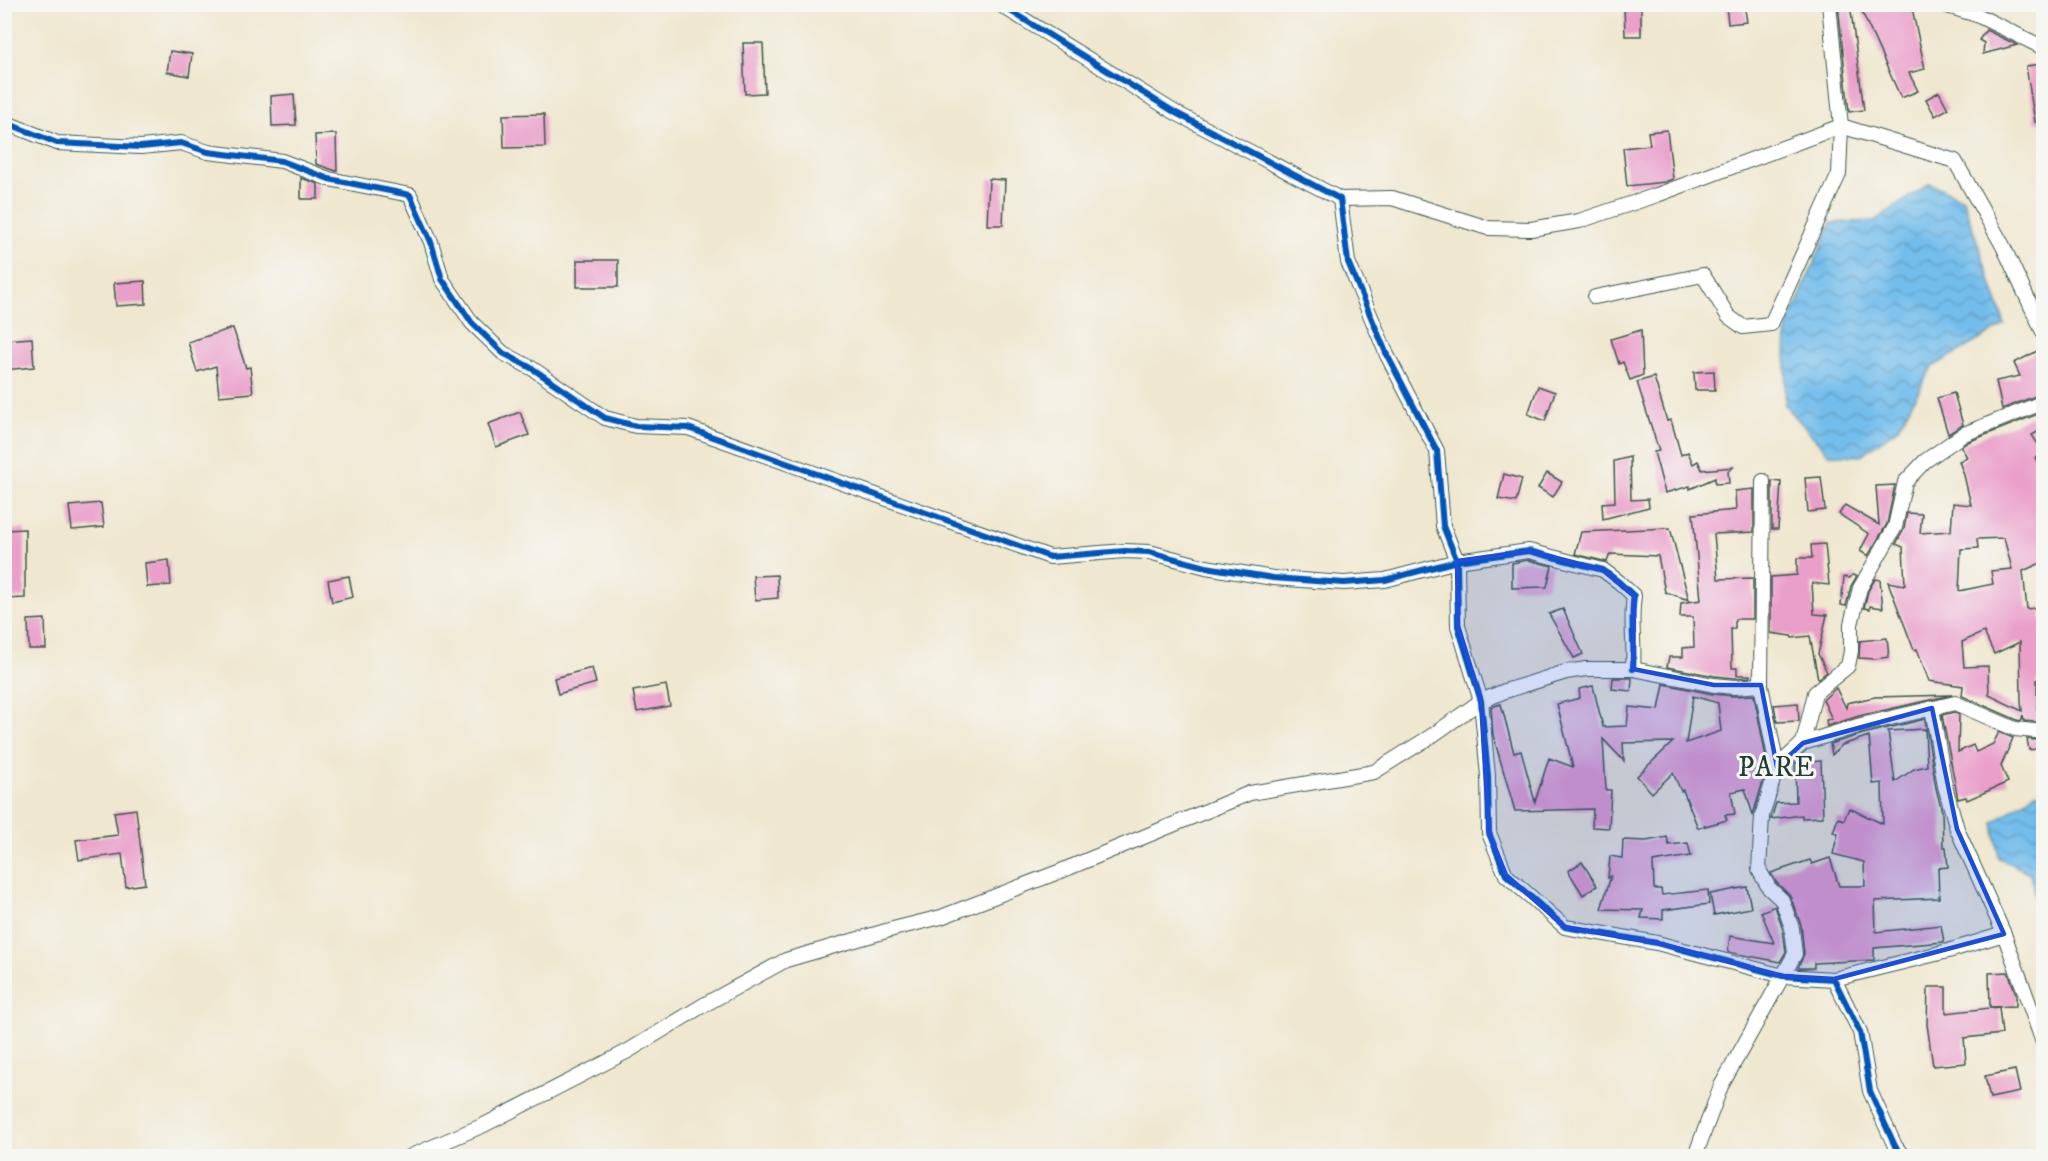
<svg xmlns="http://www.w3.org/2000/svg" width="2048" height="1161" viewBox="0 0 2048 1161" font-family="'IM FELL DW Pica',serif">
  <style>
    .water { fill: url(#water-waves); stroke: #497d90; stroke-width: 1.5 }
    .building { fill: #ea9eca; fill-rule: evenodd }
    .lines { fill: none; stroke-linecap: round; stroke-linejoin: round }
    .street-casing { stroke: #3e564b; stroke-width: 16 }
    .street { stroke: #fff; stroke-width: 14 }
    .cycleway-casing { stroke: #f6f6f2; stroke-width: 10 }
    .cycleway { stroke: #0057b8; stroke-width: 6 }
    .marked { fill: #1d4ed8; fill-opacity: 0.2; stroke: #1d4ed8; stroke-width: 4.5; stroke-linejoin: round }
    .labels { text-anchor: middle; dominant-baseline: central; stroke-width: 6; stroke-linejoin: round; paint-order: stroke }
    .quarter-label { font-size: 28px; letter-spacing: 1.5px; fill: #1f3d34; stroke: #f6f6f2 }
  </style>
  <defs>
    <pattern id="water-waves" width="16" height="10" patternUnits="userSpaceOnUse" patternTransform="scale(1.5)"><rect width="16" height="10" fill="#73bdec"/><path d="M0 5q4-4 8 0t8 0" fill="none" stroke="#5e9bc0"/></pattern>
  </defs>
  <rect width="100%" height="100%" fill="#f6f6f2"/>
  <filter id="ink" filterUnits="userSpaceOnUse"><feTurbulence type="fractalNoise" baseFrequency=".0167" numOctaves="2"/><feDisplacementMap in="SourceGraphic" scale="12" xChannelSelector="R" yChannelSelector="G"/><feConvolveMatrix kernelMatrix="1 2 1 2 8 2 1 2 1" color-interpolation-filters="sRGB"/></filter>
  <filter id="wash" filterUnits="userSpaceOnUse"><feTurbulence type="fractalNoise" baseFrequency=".008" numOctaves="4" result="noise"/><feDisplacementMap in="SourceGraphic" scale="24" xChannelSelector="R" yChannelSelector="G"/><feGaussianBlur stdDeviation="1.35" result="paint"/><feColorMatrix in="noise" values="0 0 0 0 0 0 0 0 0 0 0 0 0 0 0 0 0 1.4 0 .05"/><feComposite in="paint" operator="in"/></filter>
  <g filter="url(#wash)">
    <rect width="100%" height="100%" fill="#efe7cf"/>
    <g class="water">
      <polygon points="1930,183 1963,199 2005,325 1932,367 1898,428 1860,456 1829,454 1785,405 1787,327 1831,223 1874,221"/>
      <polygon points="2035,793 2043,793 2043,939 2030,873 1999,858 1993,823"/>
    </g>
    <g id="blocks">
      <g class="building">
        <polygon points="1624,4 1641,4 1641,36 1625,36"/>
        <polygon points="1726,4 1744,4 1747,22 1728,24"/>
        <polygon points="1838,4 1850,4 1864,110 1849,112"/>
        <polygon points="1895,8 1895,10 1912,8 1925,69 1909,73 1918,91 1901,98 1862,12"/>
        <polygon points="1986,30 2017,45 1983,54 1984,43 1979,40"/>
        <polygon points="743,43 763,43 765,93 745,94"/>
        <polygon points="170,51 192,54 189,76 167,72"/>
        <polygon points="2042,64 2043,122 2035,122 2026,66"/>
        <polygon points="1939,92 1948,109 1935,116 1926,99"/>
        <polygon points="294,94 296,125 272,126 271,96"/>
        <polygon points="544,114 545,147 504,148 503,115"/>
        <polygon points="1667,130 1673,179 1665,182 1627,186 1623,148 1650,145 1648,132"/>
        <polygon points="336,134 337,171 336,171 316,164 315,135"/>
        <polygon points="301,178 318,184 318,199 301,199"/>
        <polygon points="989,179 1005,180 1003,225 987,225"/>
        <rect x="577" y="260" width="41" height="27"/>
        <polygon points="145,281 146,304 116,306 114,283"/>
        <polygon points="233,328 246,368 250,367 253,393 219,396 216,366 197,372 188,342"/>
        <polygon points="1641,330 1643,375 1630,380 1623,362 1619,364 1611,339"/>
        <polygon points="32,338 34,367 4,370 4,340"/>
        <polygon points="2043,348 2043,393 2002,409 1996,381 2020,376 2014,363"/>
        <polygon points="1714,371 1715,390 1695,390 1694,372"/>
        <polygon points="1654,377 1667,421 1671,420 1681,455 1688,452 1693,464 1698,461 1702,470 1734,467 1728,471 1729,483 1715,484 1715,478 1690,489 1690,486 1665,493 1654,452 1659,451 1637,382"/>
        <polygon points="1538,386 1555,392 1545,421 1528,414"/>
        <polygon points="1954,393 1963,425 1948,434 1937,398"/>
        <polygon points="520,412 529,435 496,447 488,424"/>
        <path d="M2043,412V429L2032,435L2043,452L2035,458L2043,471V562L2023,571L2027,609L2042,607L2043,679L2037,680V709L2043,708V723L2024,721L2023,715L2021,721L2017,720L1962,696L1963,686L1929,681L1917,649L1914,650L1888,582L1905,585L1903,547L1896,544L1904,529L1907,513L1922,514L1920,533L1951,531L1953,503L1971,505L1964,475L1959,461L1967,457L1961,447L1968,442ZM2004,538L2012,569L1991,571L1993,584L1959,591L1961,549L1978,548L1977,539ZM1984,632L1994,654L2020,642L2021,701L2022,711L1989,695L1988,666L1964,667L1962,642Z"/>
        <polygon points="1630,457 1631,500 1648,499 1649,507 1603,519 1602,503 1615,502 1614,461"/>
        <polygon points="1547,473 1562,482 1553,497 1538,488"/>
        <polygon points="1504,474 1522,479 1516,502 1498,499"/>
        <polygon points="1821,477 1825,510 1808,512 1805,478"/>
        <polygon points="1772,481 1781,482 1778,529 1772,529"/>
        <polygon points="1895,485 1887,524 1868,556 1860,551 1869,534 1839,514 1845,505 1879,525 1876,486"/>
        <polygon points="1754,489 1754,532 1714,534 1718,579 1753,578 1753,619 1735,619 1735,629 1731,629 1732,668 1737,668 1737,675 1750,675 1750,677 1734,678 1715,676 1667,667 1669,657 1683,657 1683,648 1694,647 1693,617 1680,617 1681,603 1701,600 1693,514 1736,510 1735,491"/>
        <polygon points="101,503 104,527 72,530 69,506"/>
        <polygon points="1670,528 1689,600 1665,592 1658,556 1610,554 1607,562 1575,554 1581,532"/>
        <polygon points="25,529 25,598 4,599 4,530"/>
        <polygon points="1825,544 1829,585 1812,583 1814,614 1827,615 1818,654 1827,672 1818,679 1810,636 1792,638 1791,636 1771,633 1771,577 1797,575 1797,558 1812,558 1811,545"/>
        <polygon points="169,560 171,585 147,587 145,563"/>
        <polygon points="1528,560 1552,566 1547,587 1512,588 1512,563"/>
        <polygon points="777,575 778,598 755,600 753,576"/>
        <polygon points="1852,575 1857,576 1851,586 1846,606 1841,605 1844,577 1850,578"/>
        <polygon points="349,576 353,597 332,602 328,580"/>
        <polygon points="1875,579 1880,580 1883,608 1870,606 1870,609 1864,608 1868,591"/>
        <polygon points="1563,609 1583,654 1574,658 1549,614"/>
        <polygon points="45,619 46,649 29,649 28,620"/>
        <polygon points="1887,638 1889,657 1875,659 1859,658 1860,641"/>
        <polygon points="592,668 596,683 558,694 554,678"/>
        <polygon points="1613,678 1632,678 1631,691 1612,689"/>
        <path d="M1664,684L1713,694L1733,696L1754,695L1766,757L1764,778L1753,815L1745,789L1731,792L1735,814L1725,815L1727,820L1698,828L1683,790L1681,791L1673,773L1652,793L1637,776L1673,742L1623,743L1624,761L1603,739L1606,790H1611L1609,828L1592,827L1593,809L1515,811L1493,735L1491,707L1501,704L1514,753L1521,751L1535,802L1549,758L1573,767L1557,704L1580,698L1579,689L1593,686L1603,727L1627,726L1629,707L1659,710ZM1693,696L1718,703L1721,731L1686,743Z"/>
        <polygon points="666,685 670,706 637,712 633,691"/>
        <polygon points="1836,688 1846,708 1847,703 1875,697 1952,695 1859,716 1827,726 1826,720 1832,719 1823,700"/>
        <polygon points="1798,703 1799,721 1777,722 1774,705"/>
        <polygon points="1954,712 1959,715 1958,752 1973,745 1976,752 1993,744 1999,732 2013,738 2001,766 2008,782 1967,800 1966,797 1958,799 1942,715"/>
        <path d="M1925,719L1936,788L1942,811L1943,847H1946L1948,867L1938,868L1939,898L1875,901L1876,932L1941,925L1944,942L1874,948V960L1814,963V968H1798L1804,954L1801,925L1790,896L1776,882L1771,873L1810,860L1812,864L1830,858L1839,886H1865L1864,862L1833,854L1838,833L1833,832L1838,818L1844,820L1849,808L1883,824L1882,783L1873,784L1869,736L1842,745L1832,755L1830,744L1863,734ZM1925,729L1927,766L1914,769L1895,782L1888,731Z"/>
        <polygon points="2027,739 2043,741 2043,748 2029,750"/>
        <polygon points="1821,761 1823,817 1802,818 1802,815 1771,819 1776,803 1796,802 1795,763"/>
        <polygon points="136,809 145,884 126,887 122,854 79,860 76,840 118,835 114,812"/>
        <polygon points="1667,837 1669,845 1688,843 1691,856 1653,862 1654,889 1661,889 1662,895 1708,890 1709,904 1663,910 1663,919 1641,918 1643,910 1601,909 1611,876 1608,878 1610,856 1622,858 1623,840 1646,841"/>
        <polygon points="1582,862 1597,886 1583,895 1568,871"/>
        <polygon points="1747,887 1751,908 1714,915 1710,894"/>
        <polygon points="1775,906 1783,930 1786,952 1780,962 1728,952 1730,936 1774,943 1761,912"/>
        <polygon points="2008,972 2016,994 2016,1006 1990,1007 1989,973"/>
        <polygon points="1928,987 1946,987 1946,1013 1999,1007 2002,1034 1964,1038 1966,1063 1933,1066 1927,1024"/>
        <polygon points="2015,1070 2020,1092 1990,1098 1985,1076"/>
      </g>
    </g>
  </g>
  <g filter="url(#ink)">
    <use href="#blocks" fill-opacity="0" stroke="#3e564b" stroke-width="1.5"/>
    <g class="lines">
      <defs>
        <g id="street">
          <polyline points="999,4 1176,113 1340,199 1348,262 1387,355 1437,451 1443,526 1457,561 1458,626 1481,701 1488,776 1489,833 1506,875 1565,927 1657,943 1783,976 1834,979 1860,1032 1870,1091 1895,1146 1903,1156"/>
          <polyline points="1941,4 1977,15 2044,48"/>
          <path d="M4,122L57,143L141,147L181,143L208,152L282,161L329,179L410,195L431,242L442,279L472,323L503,353L533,369L605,418L636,426L688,428L1050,557L1125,551L1149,552L1206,567L1273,578L1344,583L1385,580L1457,561L1529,551L1603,570L1619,582L1634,596C1630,623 1635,643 1633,669"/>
          <polyline points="1340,199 1392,198 1488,228 1531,229 1579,221 1657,195 1841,126 1955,161 2003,246 2044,334"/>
          <polyline points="1595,297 1703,275 1728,316 1743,327 1771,324 1839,174 1841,126 1829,4"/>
          <polyline points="1763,481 1761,685 1777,767"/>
          <polyline points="1932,708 1945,786 1957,829 2004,934 2044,1045"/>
          <polyline points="1803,743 1815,693 1848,666 1851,651 1851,624 1860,588 1895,527 1905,482 1925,461 1964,434 2044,402"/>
          <polyline points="1834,979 1948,951 2004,934"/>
          <polyline points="411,1156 484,1125 628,1051 702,1006 786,960 893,929 941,917 1061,871 1250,793 1374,772 1433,735 1481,701 1505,691 1566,672 1586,669 1633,669 1714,685 1734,687 1761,685"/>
          <polyline points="1695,1156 1721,1086 1795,954 1792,928 1782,900 1769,888 1759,870 1762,816 1777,767 1803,743 1861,725 1955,703 2015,729 2044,732"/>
        </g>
      </defs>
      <use href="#street" class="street-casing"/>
      <use href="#street" class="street"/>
      <defs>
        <g id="cycleway">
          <polyline points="999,4 1176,113 1340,199 1348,262 1387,355 1437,451 1443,526 1457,561 1458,626 1481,701 1488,776 1489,833 1506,875 1565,927 1657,943 1783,976 1834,979 1860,1032 1870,1091 1895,1146 1903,1156"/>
          <path d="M4,122L57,143L141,147L181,143L208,152L282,161L329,179L410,195L431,242L442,279L472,323L503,353L533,369L605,418L636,426L688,428L1050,557L1125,551L1149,552L1206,567L1273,578L1344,583L1385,580L1457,561L1529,551L1603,570L1619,582L1634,596C1630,623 1635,643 1633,669"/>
        </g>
      </defs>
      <use href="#cycleway" class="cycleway-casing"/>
      <use href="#cycleway" class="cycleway"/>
    </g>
  </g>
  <path class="marked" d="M1529,551L1603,570L1634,596L1633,669L1714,685H1761L1777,767L1803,743L1932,708L1957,829L2004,934L1834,979L1783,976L1657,943L1565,927L1506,875L1489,833L1481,701L1458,626L1457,561Z"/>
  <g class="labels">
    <g class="quarter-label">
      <text x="1777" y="767">PARE</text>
    </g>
  </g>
  <rect width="2048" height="1161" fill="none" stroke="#f6f6f2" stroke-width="24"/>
</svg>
